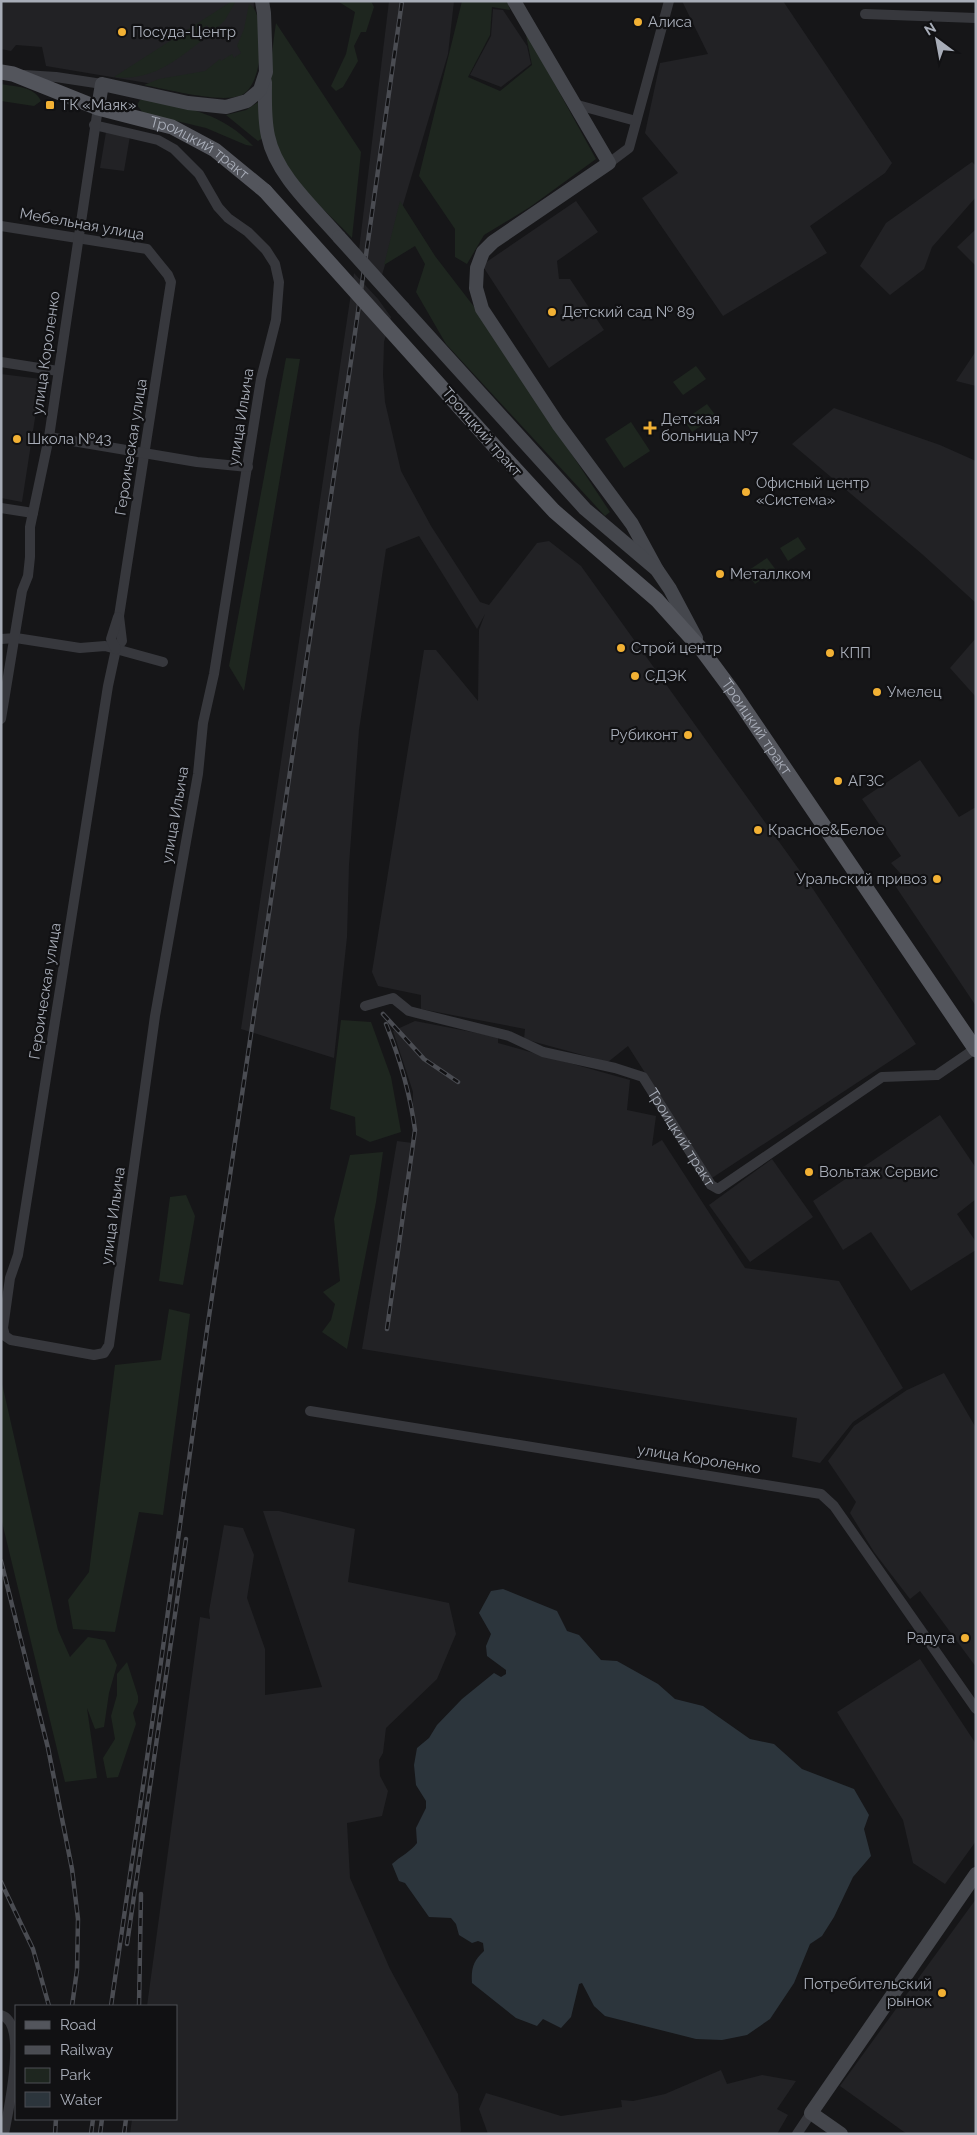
<svg xmlns="http://www.w3.org/2000/svg" width="977" height="2135" viewBox="0 0 977 2135" font-family="Raleway,sans-serif">
  <style>
    .built { fill: #222225 }
    .green { fill: #1e261f }
    .water { fill: #2c353c }
    .lines { fill: none; stroke-linecap: round; stroke-linejoin: round }
    .street { stroke: #37383d; stroke-width: 10 }
    .secondary { stroke: #45474d; stroke-width: 14 }
    .primary { stroke: #53555c; stroke-width: 15 }
    .rail-casing { stroke: #4a4c52; stroke-width: 4.5 }
    .rail { stroke: #111113; stroke-width: 2.5; stroke-dasharray: 8; stroke-linecap: butt }
    .secondary-bridge { stroke: #45474d; stroke-width: 14 }
    .primary-bridge { stroke: #53555c; stroke-width: 15 }
    .poi-dot { fill: #f2b134; stroke: #111113; stroke-width: 2 }
    .labels { text-anchor: middle; dominant-baseline: central; stroke-width: 4.5; stroke-linejoin: round; paint-order: stroke }
    .poi-label { font-size: 15px; fill: #a8adb8; stroke: #111113; text-anchor: start }
    .street-label { font-size: 15px; fill: #a8adb8; stroke: #111113 }
  </style>
  <rect width="100%" height="100%" fill="#161618"/>
  <g class="built">
    <polygon points="1,1 254,1 252,56 207,85 153,84 46,66 42,47 16,45 11,51 1,49"/>
    <polygon points="389,1 454,1 448,54 382,275 359,250"/>
    <polygon points="682,1 783,1 892,163 885,173 810,226 827,253 723,316 642,198 678,173 645,133 660,63 708,54"/>
    <polygon points="493,9 503,10 527,46 531,64 501,87 470,75 491,36"/>
    <polygon points="106,132 130,136 124,171 100,168"/>
    <polygon points="972,162 976,166 976,197 932,247 924,269 890,295 860,266 886,223"/>
    <polygon points="576,201 598,232 557,261 559,279 570,279 604,330 549,368 482,265"/>
    <polygon points="976,229 976,266 957,247"/>
    <polygon points="354,273 378,299 391,317 384,342 383,375 385,402 401,471 431,526 480,602 489,605 537,543 549,541 581,566 813,889 916,1044 712,1178 628,1046 608,1062 524,1039 525,1029 421,1009 421,995 378,986 372,972 424,650 436,650 478,701 479,630 485,614 477,629 419,536 386,549 359,730 349,865 347,937 334,1058 241,1029"/>
    <polygon points="976,351 976,386 956,381"/>
    <polygon points="1,374 41,379 22,502 1,498"/>
    <polygon points="834,408 940,445 976,461 976,603 922,554 792,444"/>
    <polygon points="976,638 976,697 950,668"/>
    <polygon points="920,760 959,817 976,807 976,1006 894,884 901,874 891,863 901,856 862,799"/>
    <polygon points="415,1021 498,1037 498,1043 630,1080 627,1110 656,1116 652,1146 662,1140 745,1268 839,1281 903,1388 853,1422 820,1463 792,1457 797,1418 362,1349 397,1141 413,1143 413,1092 393,1031"/>
    <polygon points="940,1115 976,1168 976,1199 957,1214 976,1242 976,1250 911,1291 871,1232 843,1250 813,1201"/>
    <polygon points="772,1159 813,1217 750,1262 709,1205"/>
    <polygon points="944,1373 976,1428 976,1667 920,1591 910,1599 874,1552 850,1513 856,1502 828,1461 854,1426 907,1390"/>
    <polygon points="263,1511 279,1511 355,1529 348,1582 449,1603 456,1634 437,1679 386,1728 383,1753 379,1760 380,1776 388,1791 382,1816 347,1823 350,1878 390,1969 458,2094 461,2131 459,2134 130,2134 132,2119 176,2119 176,2006 147,2006 200,1617 210,1619 209,1611 224,1525 243,1528 254,1555 247,1598 265,1649 265,1695 322,1687"/>
    <polygon points="920,1659 976,1744 976,1841 945,1884 913,1863 903,1820 837,1712"/>
    <polygon points="976,1899 976,2134 907,2134 840,2086"/>
    <polygon points="721,2070 727,2084 762,2075 796,2081 777,2109 788,2115 777,2134 488,2134 479,2109 486,2093 561,2116 622,2107 621,2100 633,2101 665,2094"/>
  </g>
  <g class="green">
    <path d="M232,1H236L225,20L212,33L207,25L200,30L205,38C177,60 151,82 114,77Z"/>
    <polygon points="300,1 371,1 374,7 366,32 361,32 354,46 358,61 343,87 336,91 331,86 346,54 355,12 339,2"/>
    <polygon points="462,1 507,1 510,10 492,7 490,35 468,77 500,91 532,65 525,30 596,159 530,207 484,235 467,264 455,257 455,229 419,176"/>
    <path d="M249,4C267,12 265,89 239,96C218,103 167,89 144,85L159,79L205,71L220,59L221,61L232,54L234,58L241,53L237,46L244,29Z"/>
    <path d="M276,23L361,152L352,238C327,211 291,183 277,147C264,114 271,57 276,23Z"/>
    <path d="M1,84C16,87 34,86 41,101L34,106L1,101Z"/>
    <path d="M149,99C187,107 225,115 253,146L246,145L206,128L143,113L137,105L140,100Z"/>
    <polygon points="260,101 263,138 258,141 226,115 246,110"/>
    <polygon points="400,201 435,256 475,308 610,512 605,516 446,344 416,292 425,264 415,246 384,265"/>
    <polygon points="286,358 300,359 244,691 229,666"/>
    <polygon points="696,366 706,379 683,395 673,382"/>
    <polygon points="707,404 716,416 692,432 684,420"/>
    <polygon points="631,422 650,451 624,468 605,439"/>
    <polygon points="798,537 806,549 788,561 780,548"/>
    <polygon points="767,558 776,570 755,584 746,572"/>
    <polygon points="341,1020 371,1022 391,1077 401,1132 370,1142 356,1135 355,1117 330,1109"/>
    <polygon points="383,1152 376,1202 347,1349 322,1332 331,1320 335,1304 323,1292 340,1281 334,1219 350,1155"/>
    <polygon points="186,1195 195,1216 183,1285 159,1281 170,1197"/>
    <polygon points="169,1309 190,1314 163,1515 139,1512 115,1632 73,1629 68,1600 89,1572 115,1365 161,1360"/>
    <polygon points="1,1379 58,1630 70,1657 88,1637 105,1640 117,1665 109,1693 104,1727 95,1729 87,1708 97,1778 65,1782 1,1518"/>
    <polygon points="127,1662 138,1696 138,1702 133,1713 136,1724 118,1777 107,1778 103,1758 115,1739 111,1716 117,1695 117,1674"/>
  </g>
  <path class="water" d="M503,1589L557,1611L567,1631L579,1635L601,1660L617,1661L658,1684L675,1699L703,1706L750,1739L774,1744L802,1769L854,1789L869,1815L864,1829L871,1856L853,1877L834,1917L822,1936L810,1944L794,1983L770,2019L747,2035L722,2040L696,2039L605,2016L594,2006L582,1983L579,1984L571,2017L561,2028L543,2019L537,2026L516,2018L472,1983C471,1969 473,1961 484,1951L483,1943L478,1941L472,1943L459,1935L456,1924L451,1918L429,1917L405,1883L399,1881L392,1864C401,1856 410,1852 417,1843L416,1828L426,1808V1801L416,1785L414,1765L417,1748L429,1738L437,1725L462,1699L494,1673L501,1677L506,1674V1670L487,1656L486,1646L491,1634L479,1613L491,1591Z"/>
  <g class="lines">
    <g class="street">
      <polyline points="865,14 976,18"/>
      <polyline points="24,75 56,77 102,84"/>
      <polyline points="574,104 636,121"/>
      <polyline points="609,163 629,148 669,1"/>
      <polyline points="1,226 147,249 168,275 171,282 119,616 122,641 116,649 108,686 18,1255 10,1278 3,1328 5,1336 11,1340 94,1355 104,1353 109,1345 155,1016 198,774 203,723 214,674 261,379 276,320 279,282 275,264 266,250 248,232 228,218 218,207 199,174 174,149 158,140 94,125"/>
      <polyline points="1,362 58,371"/>
      <polyline points="49,437 197,462 248,467"/>
      <polyline points="1,508 33,513"/>
      <polyline points="1,639 16,638 80,648 105,646 163,662"/>
      <polyline points="116,649 111,639 118,617"/>
      <polyline points="1,719 22,591 28,576 30,557 30,527 49,437 98,108"/>
      <path id="s1" d="M365,1006L393,998L409,1011L509,1036L543,1052L615,1068L643,1077L711,1185L718,1189L882,1077L937,1075L975,1049"/>
      <polyline points="310,1411 821,1494 834,1506 976,1709"/>
      <path d="M1,2015C29,2023 8,2111 4,2134"/>
      <polyline points="797,2134 811,2113"/>
    </g>
    <g class="secondary">
      <polyline points="514,1 609,163 493,242 483,252 477,268 476,288 482,309 558,424 632,524 657,570"/>
      <path d="M265,82C265,100 264,118 268,136C276,175 314,208 339,237"/>
      <polyline points="98,108 102,84 188,103 226,107 247,101 260,90 266,72 264,13 262,1"/>
      <polyline points="403,308 585,509 657,570 670,589 696,638"/>
      <polyline points="841,2134 811,2113 976,1874"/>
    </g>
    <g class="primary">
      <path id="s2" d="M1,72L13,74L98,108L172,127L215,150L265,191"/>
      <path id="s3" d="M497,449L554,511L657,600L702,650L731,689L976,1050"/>
    </g>
    <defs>
      <g id="rail">
        <polyline points="383,1014 424,1059 458,1082"/>
        <path d="M386,1024C400,1059 410,1093 415,1130L387,1329"/>
        <polyline points="1,1561 48,1748 72,1869 78,1919 77,1970 72,2006"/>
        <polyline points="1,1882 33,1949 49,2006"/>
        <polyline points="127,1944 186,1539"/>
        <polyline points="111,2006 160,1669 207,1330 351,361 402,1"/>
        <polyline points="139,2006 141,1894"/>
        <polyline points="55,2134 56,2119"/>
        <polyline points="91,2134 93,2119"/>
        <polyline points="100,2134 102,2119"/>
        <polyline points="124,2134 126,2119"/>
      </g>
    </defs>
    <use href="#rail" class="rail-casing"/>
    <use href="#rail" class="rail"/>
    <polyline class="secondary-bridge" points="339,237 403,308"/>
    <polyline class="primary-bridge" points="265,191 497,449"/>
  </g>
  <g class="poi-dot">
    <circle cx="638" cy="22" r="5"/>
    <circle cx="122" cy="32" r="5"/>
    <rect x="45" y="100" width="10" height="10" rx="2.5"/>
    <circle cx="552" cy="312" r="5"/>
    <path d="M647.5 420.5h5v5h5v5h-5v5h-5v-5h-5v-5h5z"/>
    <circle cx="17" cy="439" r="5"/>
    <circle cx="746" cy="492" r="5"/>
    <circle cx="720" cy="574" r="5"/>
    <circle cx="621" cy="648" r="5"/>
    <circle cx="830" cy="653" r="5"/>
    <circle cx="635" cy="676" r="5"/>
    <circle cx="877" cy="692" r="5"/>
    <circle cx="688" cy="735" r="5"/>
    <circle cx="838" cy="781" r="5"/>
    <circle cx="758" cy="830" r="5"/>
    <circle cx="937" cy="879" r="5"/>
    <circle cx="809" cy="1172" r="5"/>
    <circle cx="965" cy="1638" r="5"/>
    <circle cx="942" cy="1993" r="5"/>
  </g>
  <g class="labels">
    <g class="poi-label">
      <text x="648" y="22">Алиса</text>
      <text x="132" y="32">Посуда-Центр</text>
      <text x="60" y="105">ТК «Маяк»</text>
      <text x="562" y="312">Детский сад № 89</text>
      <text x="661" y="419">Детская<tspan x="661" dy="17">больница №7</tspan></text>
      <text x="27" y="439">Школа №43</text>
      <text x="756" y="483">Офисный центр<tspan x="756" dy="17">«Система»</tspan></text>
      <text x="730" y="574">Металлком</text>
      <text x="631" y="648">Строй центр</text>
      <text x="840" y="653">КПП</text>
      <text x="645" y="676">СДЭК</text>
      <text x="887" y="692">Умелец</text>
      <text x="678" y="735" text-anchor="end">Рубиконт</text>
      <text x="848" y="781">АГЗС</text>
      <text x="768" y="830">Красное&amp;Белое</text>
      <text x="927" y="879" text-anchor="end">Уральский привоз</text>
      <text x="819" y="1172">Вольтаж Сервис</text>
      <text x="955" y="1638" text-anchor="end">Радуга</text>
      <text x="932" y="1984" text-anchor="end">Потребительский<tspan x="932" dy="17">рынок</tspan></text>
    </g>
    <g class="street-label">
      <text stroke="none"><textPath href="#s2" startOffset="214">Троицкий тракт</textPath></text>
      <text transform="translate(82 224) rotate(10)">Мебельная улица</text>
      <text transform="translate(46 353) rotate(-82)">улица Короленко</text>
      <text transform="translate(241 417) rotate(-81)">улица Ильича</text>
      <text transform="translate(482 432) rotate(49)">Троицкий тракт</text>
      <text transform="translate(131 447) rotate(-81)">Героическая улица</text>
      <text stroke="none"><textPath href="#s3" startOffset="382">Троицкий тракт</textPath></text>
      <text transform="translate(175 815) rotate(-80)">улица Ильича</text>
      <text transform="translate(45 991) rotate(-81)">Героическая улица</text>
      <text stroke="none"><textPath href="#s1" startOffset="365">Троицкий тракт</textPath></text>
      <text transform="translate(113 1216) rotate(-82)">улица Ильича</text>
      <text transform="translate(699 1459) rotate(9)">улица Короленко</text>
    </g>
  </g>
  <rect width="977" height="2135" fill="none" stroke="#a8adb8" stroke-width="5"/>
  <rect x="15" y="2005" width="162" height="115" fill="#111113" stroke="#4d4f55"/>
  <rect x="25" y="2021" width="25" height="8" fill="#53555c" stroke="#4d4f55"/>
  <text x="60" y="2030" font-size="15" fill="#a8adb8">Road</text>
  <rect x="25" y="2046" width="25" height="8" fill="#4a4c52" stroke="#4d4f55"/>
  <text x="60" y="2055" font-size="15" fill="#a8adb8">Railway</text>
  <rect x="25" y="2068" width="25" height="15" fill="#1e261f" stroke="#4d4f55"/>
  <text x="60" y="2080" font-size="15" fill="#a8adb8">Park</text>
  <rect x="25" y="2092" width="25" height="15" fill="#2c353c" stroke="#4d4f55"/>
  <text x="60" y="2105" font-size="15" fill="#a8adb8">Water</text>
  <g transform="translate(937 40) rotate(328)" stroke="#111113" stroke-width="4" paint-order="stroke">
  <path d="M0-4L9 19L0 12L-9 19Z" fill="#a8adb8"/>
  <text y="-8" font-size="14" font-weight="bold" text-anchor="middle" fill="#a8adb8">N</text>
  </g>
</svg>
